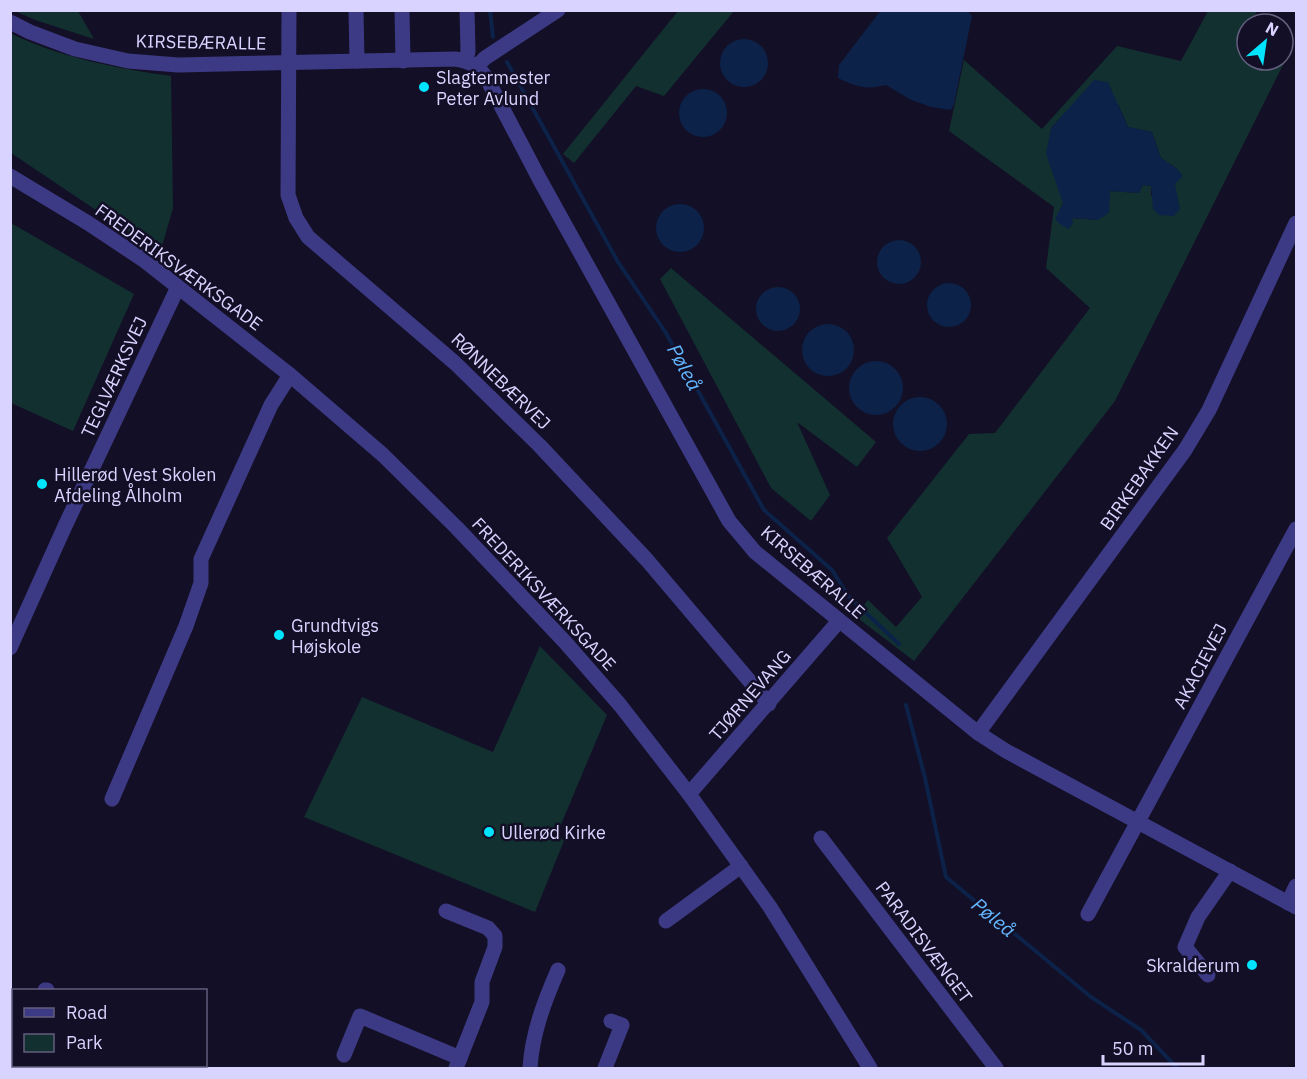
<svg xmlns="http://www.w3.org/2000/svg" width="1307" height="1079" viewBox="0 0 1307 1079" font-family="'IBM Plex Sans',sans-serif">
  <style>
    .green { fill: #12302f; fill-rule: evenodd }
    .water { fill: #0c2248 }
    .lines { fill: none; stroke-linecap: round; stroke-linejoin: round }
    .stream { stroke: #0c2248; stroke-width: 4 }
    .minor { stroke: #3d3a85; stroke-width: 15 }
    .poi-dot { fill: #00e5ff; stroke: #130f26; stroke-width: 2 }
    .labels { text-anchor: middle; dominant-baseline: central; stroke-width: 5; stroke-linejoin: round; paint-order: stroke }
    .street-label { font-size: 18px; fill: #d9d4ff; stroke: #130f26 }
    .poi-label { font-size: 18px; fill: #d9d4ff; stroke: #130f26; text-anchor: start }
    .water-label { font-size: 20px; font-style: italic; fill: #62b6ff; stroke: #130f26 }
  </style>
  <rect width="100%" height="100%" fill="#130f26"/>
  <g class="green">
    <polygon points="15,11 78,11 94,39 35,20"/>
    <polygon points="678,11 734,11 664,96 636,86 574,163 563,154"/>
    <path d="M1208,11H1257L1251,24H1247V60H1283V52L1288,55L1115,401L914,661L855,616L868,600L896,627L922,597L887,538L969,434L995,433L1090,308L1046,268L1054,207L949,131L964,60L1042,129L1117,46L1181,61ZM1118,104L1128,127L1152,132L1161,158L1176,168L1182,176L1175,184L1151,196V186L1143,185L1139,193L1110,191L1108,202L1098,220L1071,218L1056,219L1063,203L1051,128L1071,107Z"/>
    <path d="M10,33C61,58 116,68 171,76L173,208L160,253L11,153Z"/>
    <polygon points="11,223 134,294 73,431 11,403"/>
    <polygon points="671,268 876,442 857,467 797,422 830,495 811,521 771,488 660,279"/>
    <polygon points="540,646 607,715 557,834 564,841 535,912 304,817 362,697 493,752"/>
  </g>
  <g class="water">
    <path d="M881,10L968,11L972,16L954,104L951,110L931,107L909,99L886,85C866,90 857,87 838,78L839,65Z"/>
    <circle cx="744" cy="63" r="24"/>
    <polygon points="1094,80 1108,82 1128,127 1152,132 1161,158 1176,168 1183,176 1175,184 1180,209 1174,216 1159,215 1153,209 1151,186 1143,185 1139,193 1110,191 1109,213 1098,220 1072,218 1073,223 1069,229 1061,225 1055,219 1063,203 1046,154 1051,128"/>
    <circle cx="703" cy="113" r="24"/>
    <circle cx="680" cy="228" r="24"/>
    <circle cx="899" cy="262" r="22"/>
    <circle cx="949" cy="305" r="22"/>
    <circle cx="778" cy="309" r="22"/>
    <circle cx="828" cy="350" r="26"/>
    <circle cx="876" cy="388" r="27"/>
    <circle cx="920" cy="424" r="27"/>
  </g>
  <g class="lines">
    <g class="stream">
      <polyline points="490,10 493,37"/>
      <polyline points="507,62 618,262 666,333 764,510 832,570 849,597 899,644"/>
      <polyline points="906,705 925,778 946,877 1091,997 1141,1030 1177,1068"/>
    </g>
    <g class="minor">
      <polyline points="289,10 288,195 296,218 308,237 455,363 539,445 647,560 769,704"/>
      <polyline points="356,10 357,61"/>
      <polyline points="402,10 403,61"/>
      <path d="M10,22L30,32L75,49L128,61L178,65L455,59C470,61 477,66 486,77L540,180L729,521L755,552L978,733L1006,751L1296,907"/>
      <polyline points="466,61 468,51 467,10"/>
      <polyline points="477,66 485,58 558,10"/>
      <polyline points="10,176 88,223 145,261 290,375 383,455 457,528 565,642 620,705 689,794 770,907 870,1068"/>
      <polyline points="10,648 65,526 178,287"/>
      <polyline points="978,733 1185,450 1209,410 1296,223"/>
      <polyline points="689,794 839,621"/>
      <polyline points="112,799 186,626 201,583 201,559 271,405 290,375"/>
      <polyline points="821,838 996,1068"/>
      <polyline points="1288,903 1296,886"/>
      <polyline points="446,911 488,928 495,936 495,947 482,982 482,1002 456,1068"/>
      <polyline points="1088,914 1296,529"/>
      <polyline points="666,921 741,866"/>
      <polyline points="1208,975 1185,947 1198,917 1230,871"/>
      <polyline points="45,990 47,990"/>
      <polyline points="344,1055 360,1016 460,1058"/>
      <polyline points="155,1068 156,1066"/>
      <path d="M530,1068C532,1034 544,1002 558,970"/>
      <polyline points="605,1068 622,1025 611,1021"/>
    </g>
  </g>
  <g class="poi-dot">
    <circle cx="424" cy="87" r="6"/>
    <circle cx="42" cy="484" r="6"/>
    <circle cx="279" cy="635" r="6"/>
    <circle cx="489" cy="832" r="6"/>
    <circle cx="1252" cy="965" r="6"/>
  </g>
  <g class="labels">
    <g class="street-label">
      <text transform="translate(201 42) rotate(1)">KIRSEBÆRALLE</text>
      <text transform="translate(179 267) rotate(36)">FREDERIKSVÆRKSGADE</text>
      <text transform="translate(114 377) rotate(-65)">TEGLVÆRKSVEJ</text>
      <text transform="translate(501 381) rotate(44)">RØNNEBÆRVEJ</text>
      <text transform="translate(1139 478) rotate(-55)">BIRKEBAKKEN</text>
      <text transform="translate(813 572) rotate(41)">KIRSEBÆRALLE</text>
      <text transform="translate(544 594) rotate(47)">FREDERIKSVÆRKSGADE</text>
      <text transform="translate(1200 666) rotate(-62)">AKACIEVEJ</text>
      <text transform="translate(750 695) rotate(-49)">TJØRNEVANG</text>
      <text transform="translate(924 942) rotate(53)">PARADISVÆNGET</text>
    </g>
    <g class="poi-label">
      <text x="436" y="77">Slagtermester<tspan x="436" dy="21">Peter Avlund</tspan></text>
      <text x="54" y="474">Hillerød Vest Skolen<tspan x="54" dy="21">Afdeling Ålholm</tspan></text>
      <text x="291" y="625">Grundtvigs<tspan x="291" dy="21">Højskole</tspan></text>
      <text x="501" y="832">Ullerød Kirke</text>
      <text x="1240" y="965" text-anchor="end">Skralderum</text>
    </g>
    <g class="water-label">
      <text transform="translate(685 367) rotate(61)">Pøleå</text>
      <text transform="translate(994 917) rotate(39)">Pøleå</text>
    </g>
  </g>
  <rect width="1307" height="1079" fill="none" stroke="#d9d4ff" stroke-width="24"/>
  <rect x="12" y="989" width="195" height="78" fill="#130f26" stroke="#625e7d" stroke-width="1.5"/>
  <rect x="24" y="1008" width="30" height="9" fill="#3d3a85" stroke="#625e7d" stroke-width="1.5"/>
  <text x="66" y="1019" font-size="18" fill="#d9d4ff">Road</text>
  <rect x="24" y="1034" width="30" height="18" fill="#12302f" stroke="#625e7d" stroke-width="1.5"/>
  <text x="66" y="1049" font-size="18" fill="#d9d4ff">Park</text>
  <g transform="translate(1265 42) rotate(29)"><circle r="28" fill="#130f26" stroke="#625e7d" stroke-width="1.5"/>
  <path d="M0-4.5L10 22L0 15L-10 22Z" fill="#00e5ff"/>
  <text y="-9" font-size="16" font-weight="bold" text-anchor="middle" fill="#d9d4ff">N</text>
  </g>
  <path d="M1103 1055v9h100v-9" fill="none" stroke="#d9d4ff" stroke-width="3"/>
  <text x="1112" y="1055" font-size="18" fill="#d9d4ff" stroke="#130f26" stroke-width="4.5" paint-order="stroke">50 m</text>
</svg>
